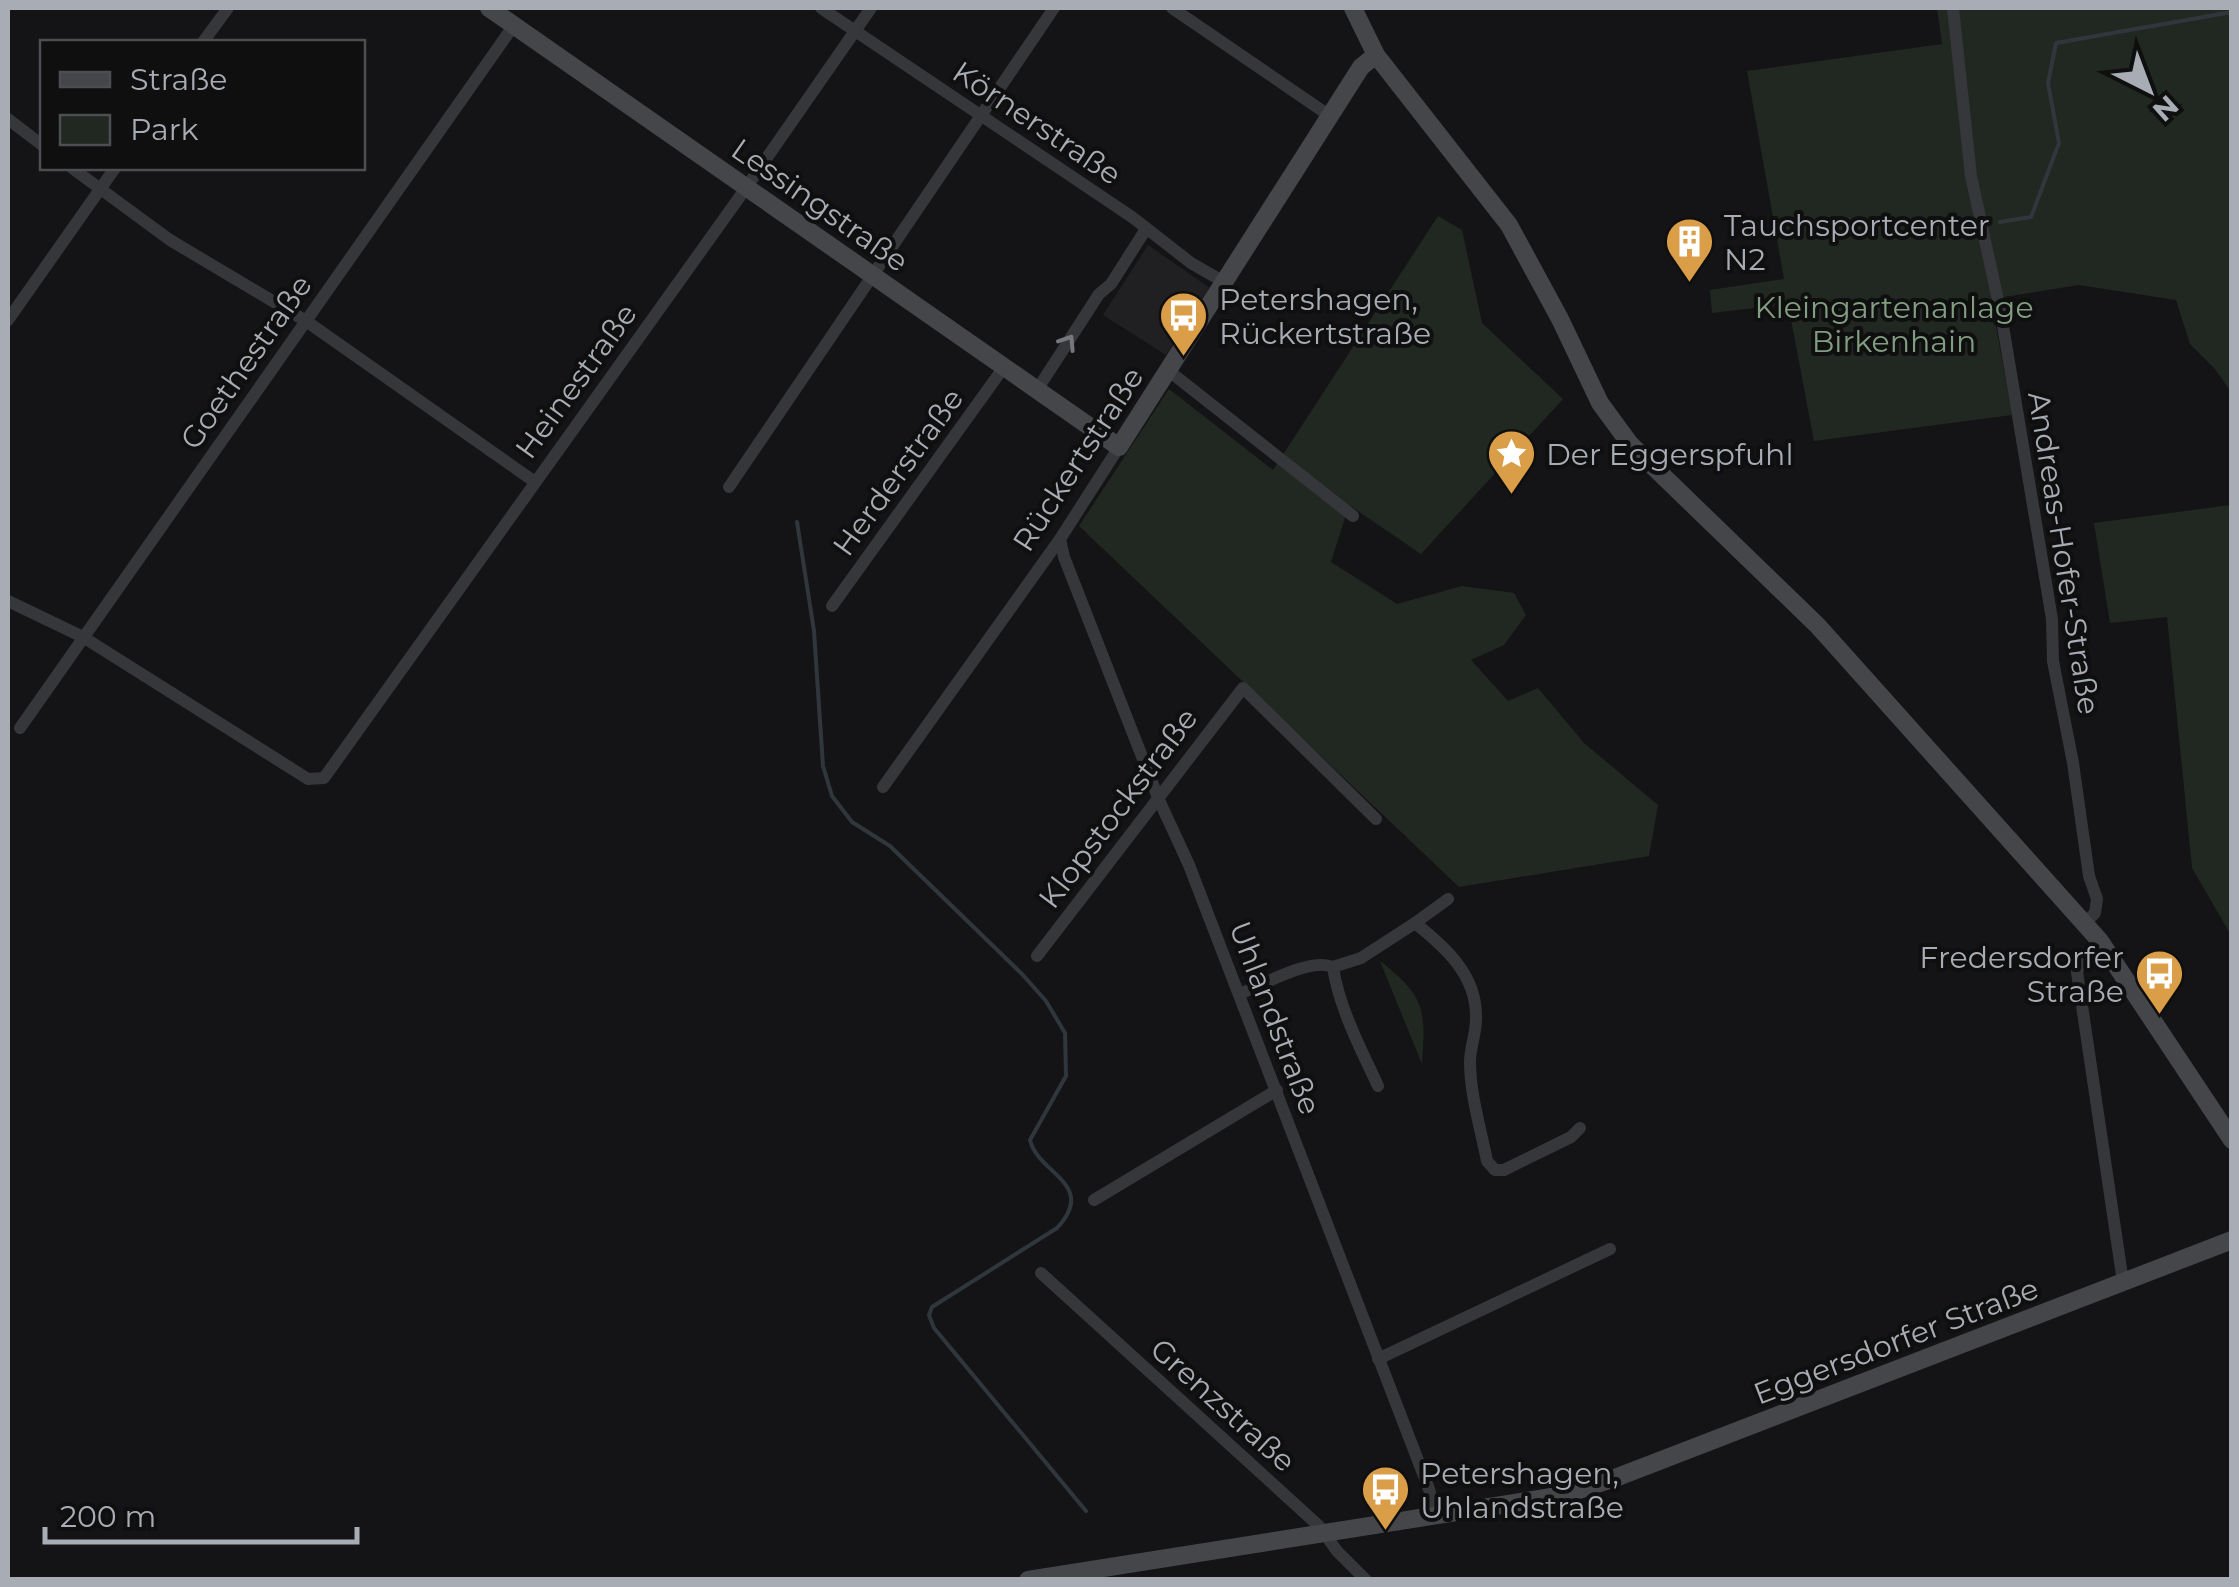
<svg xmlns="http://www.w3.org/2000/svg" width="2239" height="1587" viewBox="0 0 2239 1587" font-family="Montserrat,sans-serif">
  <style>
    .built { fill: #202022 }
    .green { fill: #212821 }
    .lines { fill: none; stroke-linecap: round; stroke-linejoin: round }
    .stream { stroke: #2f373d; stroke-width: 4 }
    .street { stroke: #36373a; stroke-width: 12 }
    .secondary { stroke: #44464a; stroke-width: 18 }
    .oneway { stroke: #75777d }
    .labels { text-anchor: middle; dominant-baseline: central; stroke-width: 8; stroke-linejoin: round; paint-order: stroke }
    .street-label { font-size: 30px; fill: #a8acb4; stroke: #0f0f10 }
    .poi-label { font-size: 30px; fill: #a8acb4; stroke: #0f0f10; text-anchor: start }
    .park-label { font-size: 30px; fill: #829d81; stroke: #0f0f10 }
  </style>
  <rect width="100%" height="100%" fill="#141416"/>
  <polygon class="built" points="1148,245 1210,288 1166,355 1103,315"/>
  <g class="green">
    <polygon points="1937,8 2231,8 2231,392 2215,369 2190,344 2176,300 2079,285 1991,299 2012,415 1814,441 1788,304 1712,313 1710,290 1784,279 1747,71 1942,44"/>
    <polygon points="1438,216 1462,230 1482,323 1563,399 1421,554 1349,505 1331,562 1397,604 1462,586 1514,593 1526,615 1504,645 1471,660 1508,701 1538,688 1584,743 1658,805 1649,856 1459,887 1079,526 1169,389 1273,470"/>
    <polygon points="2231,505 2232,505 2231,935 2192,868 2167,617 2110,623 2094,523"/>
    <path d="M1380,961C1425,996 1426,1010 1422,1064Z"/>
  </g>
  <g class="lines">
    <g class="stream">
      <polyline points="2000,222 2031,217 2059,143 2048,83 2056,43 2232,12"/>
      <path d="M797,522L814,631L823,766L832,796L852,822L890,846L1022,974L1046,1001L1065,1033L1066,1076L1030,1140C1038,1174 1098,1184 1057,1228L932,1307L929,1315L934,1328L1086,1511"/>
    </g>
    <g class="street">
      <polyline points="821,8 1132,217 1191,263 1224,282"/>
      <polyline points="1172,8 1330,116"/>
      <polyline points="1953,8 1971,176 2001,314 2052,619 2053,661 2073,763 2089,876 2097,899 2095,913 2084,924"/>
      <polyline points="203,42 228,8"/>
      <polyline points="8,119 42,145"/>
      <polyline points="72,168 170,240 306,321 535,482"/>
      <polyline points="8,320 115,168"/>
      <polyline points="1169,371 1353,516"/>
      <polyline points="1037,390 1099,294 1111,284 1146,229"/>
      <polyline points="729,487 1054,8"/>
      <polyline points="1060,539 1064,557 1159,800 1189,865 1429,1489 1436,1517"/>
      <polyline points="8,601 83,637 308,779 324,778 741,195 871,8"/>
      <polyline points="832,606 1004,367"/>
      <polyline points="20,728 514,25"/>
      <polyline points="883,787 1060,539 1119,447"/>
      <polyline points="1415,923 1448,899"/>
      <polyline points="2100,941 2083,956 2077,972 2123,1282"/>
      <polyline points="1037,956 1243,688 1376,819"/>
      <path d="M1333,967C1339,1008 1361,1049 1378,1086"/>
      <path d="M1239,994C1263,985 1310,957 1333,967L1361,958L1415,923C1445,947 1476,974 1476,1016C1477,1031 1470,1047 1470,1062C1470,1094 1481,1130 1487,1161L1495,1170H1504L1571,1137L1580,1128"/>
      <polyline points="1094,1200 1277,1090"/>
      <polyline points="1041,1273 1319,1526 1337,1551 1366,1580"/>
      <polyline points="1378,1359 1610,1249"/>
    </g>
    <g class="secondary">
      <polyline points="489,8 1119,447 1361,67 1376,55"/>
      <polyline points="1353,8 1376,55 1509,225 1560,319 1600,403 1630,444 1818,626 2100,941 2232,1140"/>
      <polyline points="1028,1580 1564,1495 1615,1478 2232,1240"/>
    </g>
  </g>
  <defs><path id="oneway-chevron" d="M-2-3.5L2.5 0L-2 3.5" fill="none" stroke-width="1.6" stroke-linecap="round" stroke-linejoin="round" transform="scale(2.5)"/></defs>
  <use class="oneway" href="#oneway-chevron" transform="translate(1068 342) rotate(-57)"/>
  <defs>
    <symbol id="building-pin" viewBox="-11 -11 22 30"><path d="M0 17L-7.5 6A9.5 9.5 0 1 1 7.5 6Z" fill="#da9d48" stroke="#0f0f10"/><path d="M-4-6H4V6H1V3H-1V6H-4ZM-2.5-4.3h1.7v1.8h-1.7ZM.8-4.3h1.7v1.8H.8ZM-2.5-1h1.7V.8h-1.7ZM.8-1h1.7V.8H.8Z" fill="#fff"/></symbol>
    <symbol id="bus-pin" viewBox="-11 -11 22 30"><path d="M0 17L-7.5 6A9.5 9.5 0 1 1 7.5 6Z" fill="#da9d48" stroke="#0f0f10"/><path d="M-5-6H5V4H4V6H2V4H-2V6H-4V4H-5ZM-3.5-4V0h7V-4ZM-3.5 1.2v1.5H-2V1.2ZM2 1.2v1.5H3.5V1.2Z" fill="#fff"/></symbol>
    <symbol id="sight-pin" viewBox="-11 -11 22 30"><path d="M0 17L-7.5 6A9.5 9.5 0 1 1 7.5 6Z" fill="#da9d48" stroke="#0f0f10"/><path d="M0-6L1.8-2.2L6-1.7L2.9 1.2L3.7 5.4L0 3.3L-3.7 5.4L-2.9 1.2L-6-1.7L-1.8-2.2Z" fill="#fff"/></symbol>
  </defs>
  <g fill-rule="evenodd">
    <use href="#building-pin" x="1662" y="214" width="55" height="75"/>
    <use href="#bus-pin" x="1156" y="288" width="55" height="75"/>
    <use href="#sight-pin" x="1484" y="426" width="55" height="75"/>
    <use href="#bus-pin" x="2132" y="946" width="55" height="75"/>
    <use href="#bus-pin" x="1358" y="1462" width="55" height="75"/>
  </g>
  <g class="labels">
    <g class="street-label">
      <text transform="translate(1037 123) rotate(34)">Körnerstraße</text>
      <text transform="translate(820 205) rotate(35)">Lessingstraße</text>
      <text transform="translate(246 362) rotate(-55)">Goethestraße</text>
      <text transform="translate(576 381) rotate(-54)">Heinestraße</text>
      <text transform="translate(1078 459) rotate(-57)">Rückertstraße</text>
      <text transform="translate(898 472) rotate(-54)">Herderstraße</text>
      <text transform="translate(2064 553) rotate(81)">Andreas-Hofer-Straße</text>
      <text transform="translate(1118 808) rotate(-53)">Klopstockstraße</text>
      <text transform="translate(1275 1018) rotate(69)">Uhlandstraße</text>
      <text transform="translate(1896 1341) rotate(-21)">Eggersdorfer Straße</text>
      <text transform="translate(1223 1405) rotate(42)">Grenzstraße</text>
    </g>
    <g class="poi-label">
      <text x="1724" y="225">Tauchsportcenter<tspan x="1724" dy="34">N2</tspan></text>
      <text x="1219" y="299">Petershagen,<tspan x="1219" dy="34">Rückertstraße</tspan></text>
      <text x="1546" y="454">Der Eggerspfuhl</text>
      <text x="2124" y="957" text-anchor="end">Fredersdorfer<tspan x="2124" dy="34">Straße</tspan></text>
      <text x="1420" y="1473">Petershagen,<tspan x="1420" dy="34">Uhlandstraße</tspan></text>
    </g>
    <g class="park-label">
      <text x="1894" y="307">Kleingartenanlage<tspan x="1894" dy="34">Birkenhain</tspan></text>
    </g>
  </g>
  <rect width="2239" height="1587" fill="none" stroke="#a8acb4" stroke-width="20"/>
  <rect x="40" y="40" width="325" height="130" fill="#0f0f10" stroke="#4c4e52" stroke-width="2.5"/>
  <rect x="60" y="72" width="50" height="15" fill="#44464a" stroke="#4c4e52" stroke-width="2.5"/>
  <text x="130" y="90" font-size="30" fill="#a8acb4">Straße</text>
  <rect x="60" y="115" width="50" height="30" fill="#212821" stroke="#4c4e52" stroke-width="2.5"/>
  <text x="130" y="140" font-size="30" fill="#a8acb4">Park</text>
  <g transform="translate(2149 90) rotate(138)" stroke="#0f0f10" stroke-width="8" paint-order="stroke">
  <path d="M0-8L18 38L0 25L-18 38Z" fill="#a8acb4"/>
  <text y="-15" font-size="28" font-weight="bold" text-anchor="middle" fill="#a8acb4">N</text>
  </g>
  <path d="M45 1527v15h312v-15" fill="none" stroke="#a8acb4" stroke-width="5"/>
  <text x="60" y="1527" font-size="30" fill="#a8acb4" stroke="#0f0f10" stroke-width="8" paint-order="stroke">200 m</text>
</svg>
